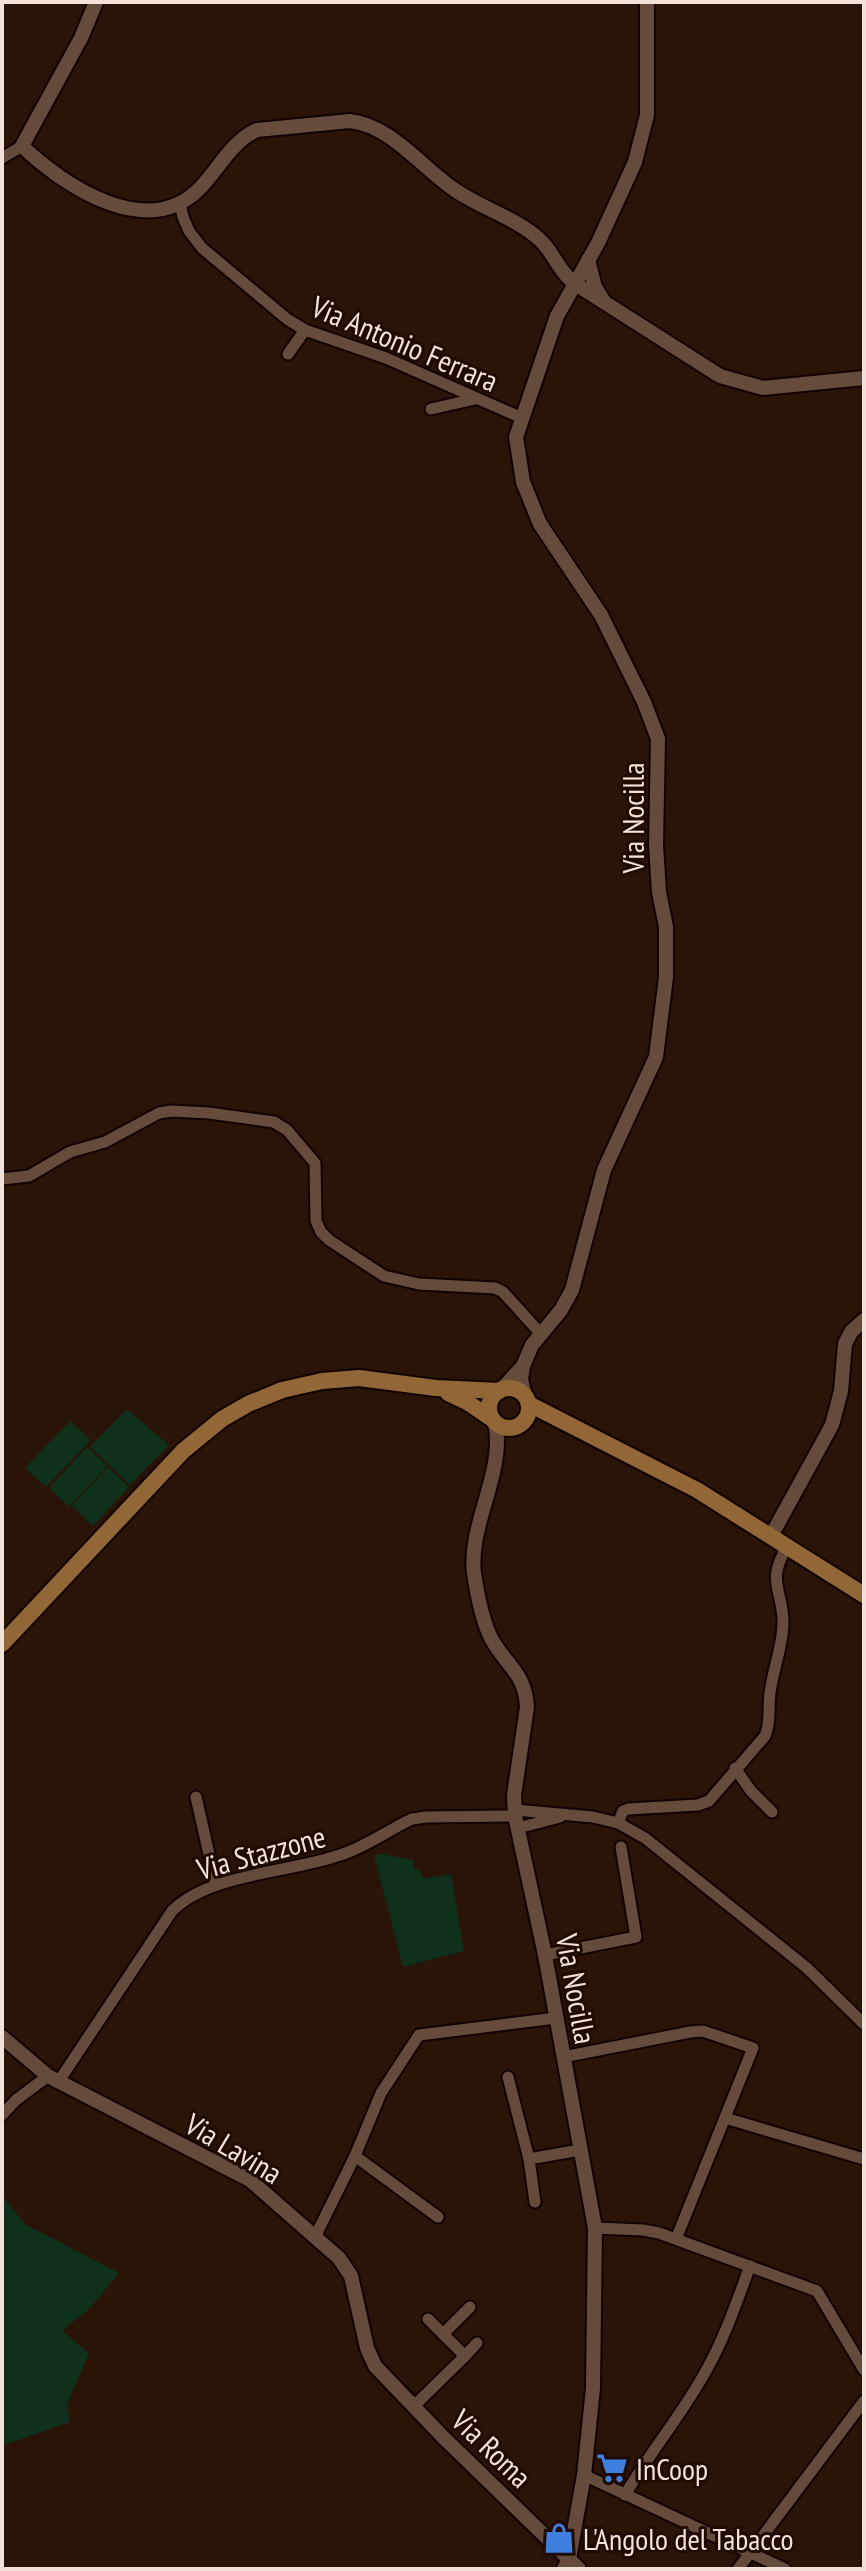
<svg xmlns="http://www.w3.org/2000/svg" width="866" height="2571" viewBox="0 0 866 2571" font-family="'PT Sans Narrow',sans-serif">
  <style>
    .green { fill: #0f301a }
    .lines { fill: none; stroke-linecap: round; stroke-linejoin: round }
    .minor-casing { stroke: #120200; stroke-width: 15 }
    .tertiary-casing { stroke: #120200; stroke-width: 18 }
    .secondary-casing { stroke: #120200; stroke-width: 20 }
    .minor { stroke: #654b3c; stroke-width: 11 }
    .tertiary { stroke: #654b3c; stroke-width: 14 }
    .secondary { stroke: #916738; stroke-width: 16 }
    .labels { text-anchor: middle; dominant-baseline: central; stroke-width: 6; stroke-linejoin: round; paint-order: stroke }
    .street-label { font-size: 30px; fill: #f3e2da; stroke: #200b01 }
    .poi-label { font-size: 30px; fill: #f3e2da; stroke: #200b01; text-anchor: start }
  </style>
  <rect width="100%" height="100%" fill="#2a1407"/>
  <g class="green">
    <polygon points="127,1409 169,1445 130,1485 90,1447"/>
    <polygon points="70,1421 91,1440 46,1487 25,1468"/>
    <polygon points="87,1447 107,1466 69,1507 49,1488"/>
    <polygon points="108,1467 129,1487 93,1526 72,1506"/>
    <polygon points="382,1854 413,1860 413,1867 421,1872 421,1877 428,1878 451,1874 464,1951 403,1967 374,1855"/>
    <polygon points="2,2196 25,2224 119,2273 90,2308 62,2331 89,2353 67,2405 70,2422 2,2446"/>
  </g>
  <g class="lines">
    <defs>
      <g id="minor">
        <polyline points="2,158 22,146"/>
        <polyline points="180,203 183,217 189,231 202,248 287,319 305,330 386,358 522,418"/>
        <polyline points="288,354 305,330"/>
        <polyline points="431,409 475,399"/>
        <polyline points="2,1179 29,1176 70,1152 105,1142 159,1113 172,1111 209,1113 274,1122 287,1130 315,1163 316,1221 321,1232 329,1240 384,1276 419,1284 495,1288 503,1292 541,1334"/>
        <polyline points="735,1768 751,1791 772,1812"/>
        <polyline points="196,1797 216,1885"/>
        <polyline points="515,1810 593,1817 618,1823 645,1838 807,1968 864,2024"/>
        <path d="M618,1823L623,1811L628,1809L698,1805L709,1801L765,1736C771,1723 768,1707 770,1693C773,1670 782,1648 783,1625C784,1590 765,1583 787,1547"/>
        <polyline points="518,1828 560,1817"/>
        <polyline points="545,1955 636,1937 621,1847"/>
        <polyline points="563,2057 690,2032 703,2031 753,2048 676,2239"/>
        <polyline points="508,2077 529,2159 580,2150"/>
        <path d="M59,2081L172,1911C210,1873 289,1873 340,1855C366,1847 388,1830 412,1819L426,1817L515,1816"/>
        <polyline points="2,2115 16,2100 48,2076"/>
        <polyline points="725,2118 864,2159"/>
        <polyline points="355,2156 438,2217"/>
        <polyline points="529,2159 535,2202"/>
        <polyline points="595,2228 643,2230 659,2233 817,2291 864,2370"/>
        <polyline points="315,2237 355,2156 381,2093 419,2035 556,2018"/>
        <polyline points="428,2319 443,2334"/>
        <polyline points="465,2356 477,2343"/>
        <polyline points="413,2407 465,2356 443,2334 470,2307"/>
        <polyline points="584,2475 785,2569"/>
        <path d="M625,2495C650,2452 684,2412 707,2369C725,2337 737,2301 750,2266"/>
        <polyline points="738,2569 864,2401"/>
      </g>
      <g id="tertiary">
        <path d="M96,2L81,38L22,146C64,186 149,243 201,187C219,168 232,141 257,130L350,121C393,126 423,170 458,192C484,209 517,219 539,239C554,252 558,271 574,283L720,376L763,388L864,378"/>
        <polyline points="588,260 595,287 603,300"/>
        <polyline points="523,1366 521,1379 525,1396"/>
        <polyline points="501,1390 523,1366 532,1345 561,1310 572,1290 604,1170 656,1057 666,977 666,927 659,892 656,845 658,739 644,702 601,615 540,524 523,482 516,437 557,316 598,243 635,162 647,115 647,2"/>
        <path d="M495,1423C506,1470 468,1525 474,1573C477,1593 482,1620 491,1638C506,1666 525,1672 527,1707L514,1795L515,1816L545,1955L595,2228L593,2388L584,2475L569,2559L564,2569"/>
        <polyline points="771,1536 832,1425 841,1391 845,1344 851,1332 864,1320"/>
        <polyline points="2,2037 48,2076 250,2180 315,2237 339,2258 351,2276 367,2348 375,2366 443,2437 579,2569"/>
      </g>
      <g id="secondary">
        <circle cx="509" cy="1408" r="20"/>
        <polyline points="448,1393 467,1402 492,1419"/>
        <polyline points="529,1404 697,1490 864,1595"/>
        <polyline points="2,1644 183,1451 222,1419 248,1404 282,1390 322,1381 359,1378 436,1388 499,1391"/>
      </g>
    </defs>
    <use href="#minor" class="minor-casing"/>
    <use href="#tertiary" class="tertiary-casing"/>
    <use href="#secondary" class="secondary-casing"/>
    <use href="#minor" class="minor"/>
    <use href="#tertiary" class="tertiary"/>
    <use href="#secondary" class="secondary"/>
  </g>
  <defs>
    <symbol id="supermarket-bare" viewBox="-9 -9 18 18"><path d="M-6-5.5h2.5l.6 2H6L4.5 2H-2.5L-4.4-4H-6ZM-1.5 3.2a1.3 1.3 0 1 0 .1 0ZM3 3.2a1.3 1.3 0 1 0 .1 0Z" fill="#3f7fe0" stroke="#200b01" stroke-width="2.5" paint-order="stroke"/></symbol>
    <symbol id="shop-bare" viewBox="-9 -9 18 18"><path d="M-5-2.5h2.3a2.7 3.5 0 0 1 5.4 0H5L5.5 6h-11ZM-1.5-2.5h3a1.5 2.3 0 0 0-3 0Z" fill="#3f7fe0" stroke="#200b01" stroke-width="2.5" paint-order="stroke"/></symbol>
  </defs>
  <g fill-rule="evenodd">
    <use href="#supermarket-bare" x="590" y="2446" width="44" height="44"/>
    <use href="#shop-bare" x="537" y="2516" width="44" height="44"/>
  </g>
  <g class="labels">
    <g class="street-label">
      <text transform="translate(405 343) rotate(23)">Via Antonio Ferrara</text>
      <text transform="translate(632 818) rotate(-90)">Via Nocilla</text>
      <text transform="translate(261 1852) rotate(-15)">Via Stazzone</text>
      <text transform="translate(577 1989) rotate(80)">Via Nocilla</text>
      <text transform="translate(234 2148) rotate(31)">Via Lavina</text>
      <text transform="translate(492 2448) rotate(44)">Via Roma</text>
    </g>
    <g class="poi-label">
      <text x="636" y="2468">InCoop</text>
      <text x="583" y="2538">L'Angolo del Tabacco</text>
    </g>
  </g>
  <rect width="866" height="2571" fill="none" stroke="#f3e2da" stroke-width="8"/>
</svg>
